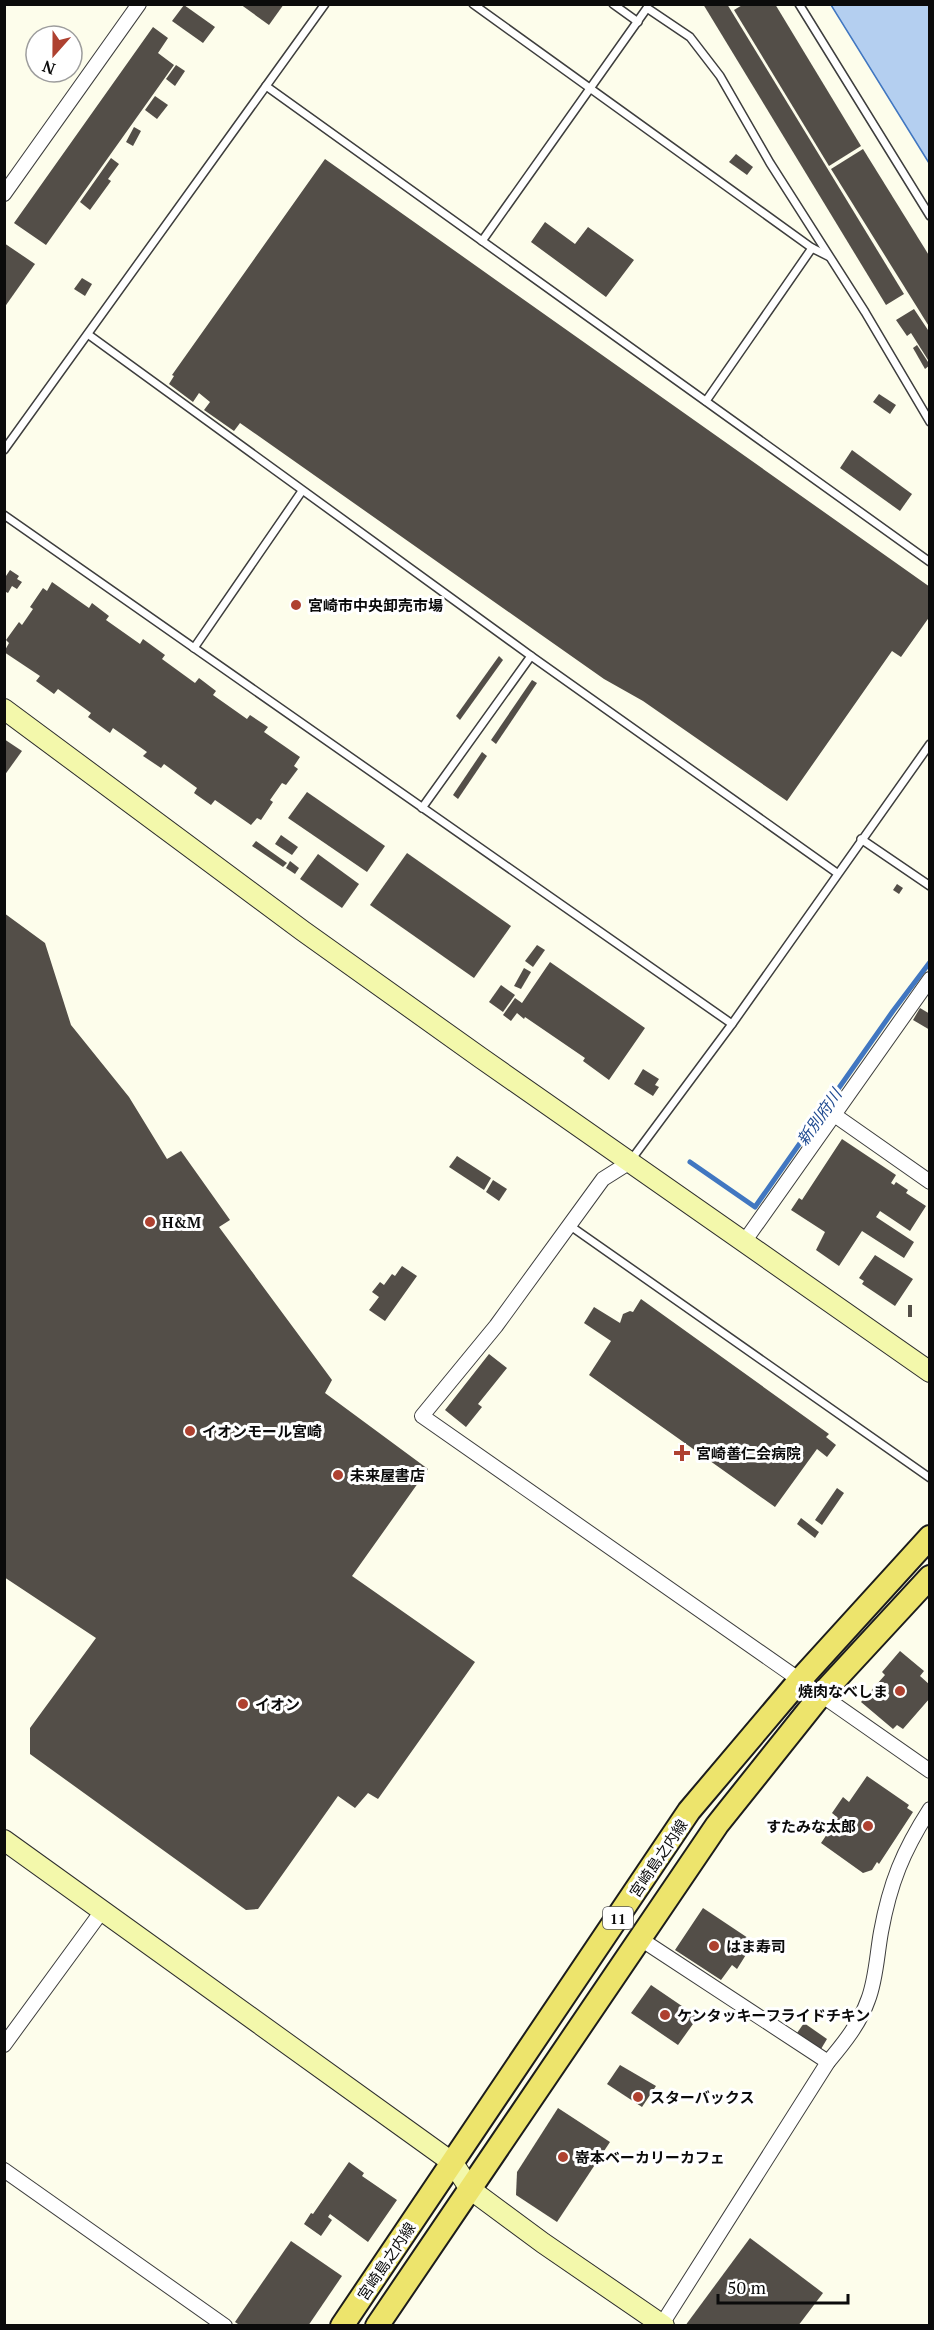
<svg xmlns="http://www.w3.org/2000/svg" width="934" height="2330" viewBox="0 0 934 2330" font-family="'PT Serif','Noto Sans JP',serif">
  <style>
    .water { fill: #b4cff0; stroke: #4177c1; stroke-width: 1.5 }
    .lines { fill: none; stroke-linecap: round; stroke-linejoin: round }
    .stream { stroke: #4177c1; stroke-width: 5 }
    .building { fill: #534e48 }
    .lane-casing { stroke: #3e3e3e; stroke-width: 10 }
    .street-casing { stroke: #3e3e3e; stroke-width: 16 }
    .secondary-casing { stroke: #2d2d2d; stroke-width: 22 }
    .primary-casing { stroke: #1c1c1c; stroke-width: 26 }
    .lane { stroke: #fff; stroke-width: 7 }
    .street { stroke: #fff; stroke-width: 14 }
    .secondary { stroke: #f3f8ab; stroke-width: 20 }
    .primary { stroke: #ede46c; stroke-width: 22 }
    .poi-dot { fill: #ae4130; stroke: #fff; stroke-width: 2 }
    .labels { text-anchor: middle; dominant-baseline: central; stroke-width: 6; stroke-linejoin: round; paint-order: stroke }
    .shield { fill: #fff; stroke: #545454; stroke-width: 1.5 }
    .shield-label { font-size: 14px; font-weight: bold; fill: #0b0b0b }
    .poi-label { font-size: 15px; font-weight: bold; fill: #0b0b0b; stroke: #fff; text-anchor: start }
    .street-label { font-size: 15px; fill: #0b0b0b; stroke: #fff }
    .water-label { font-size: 16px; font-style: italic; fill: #204b91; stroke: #fff }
  </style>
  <rect width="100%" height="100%" fill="#fdfdeb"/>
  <polygon class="water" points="831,5 929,5 929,163"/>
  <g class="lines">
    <polyline class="stream" points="690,1162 755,1207 893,1011 930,962"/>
  </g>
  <g class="building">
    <polygon points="240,4 284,4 269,25"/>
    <polygon points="703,4 727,4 904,294 886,305"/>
    <polygon points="744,4 775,4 861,146 829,166 734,10"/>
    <polygon points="184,5 215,27 203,43 172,21"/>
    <polygon points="153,27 168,38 158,53 174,65 46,245 14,223"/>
    <polygon points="176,65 185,71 175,86 166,79"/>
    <polygon points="155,96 168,105 157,119 145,110"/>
    <polygon points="134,127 141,131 133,146 126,142"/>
    <polygon points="863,149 930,257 930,328 831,169"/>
    <polygon points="736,154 753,167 747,175 729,162"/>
    <polygon points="111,158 119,164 108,179 111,181 90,210 80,202"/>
    <polygon points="325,159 930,587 930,616 901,657 892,651 787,801 643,701 604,679 240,423 234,431 204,410 210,402 199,393 193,402 169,384 174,376 172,375"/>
    <polygon points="545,222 575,244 588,227 634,260 606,297 531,242"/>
    <polygon points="4,243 35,264 4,308"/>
    <polygon points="82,278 92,284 85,296 74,289"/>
    <polygon points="914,309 930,333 930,363 911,333 907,336 896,320"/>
    <polygon points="917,345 930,365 925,369 913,348"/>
    <polygon points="879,394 896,405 890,414 873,402"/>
    <polygon points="852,450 912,494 900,511 840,468"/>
    <polygon points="10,570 19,576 17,579 22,582 17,589 12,586 8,593 4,591 4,579"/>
    <polygon points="52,582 89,608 92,603 109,616 106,620 140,644 143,639 165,655 162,659 195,683 199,678 216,691 213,695 247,719 250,715 268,727 264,732 300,757 294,766 298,769 286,785 282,783 270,800 273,802 261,820 257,818 251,825 215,800 211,805 194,793 197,788 164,764 161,768 143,756 147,752 113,728 110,733 88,717 91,713 58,689 54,694 36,681 40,676 4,652 9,643 6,640 19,622 22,625 33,609 30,607 43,588 47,591"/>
    <polygon points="499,656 503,660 460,720 456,716"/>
    <polygon points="532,680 537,683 496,744 491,740"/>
    <polygon points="4,739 22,751 4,776"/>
    <polygon points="482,752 487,756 458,799 453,795"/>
    <polygon points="307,792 385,846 367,872 288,818"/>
    <polygon points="281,835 298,847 292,855 275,844"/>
    <polygon points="256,841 287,863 283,867 252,846"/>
    <polygon points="407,853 511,926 474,978 370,905"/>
    <polygon points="318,854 359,884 342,908 300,879"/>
    <polygon points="290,861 299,868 295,874 286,868"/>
    <polygon points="897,884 903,888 899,894 893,890"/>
    <polygon points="4,913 45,943 71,1025 129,1097 167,1159 181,1151 230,1220 219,1227 332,1380 325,1393 428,1469 352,1576 475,1662 378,1799 368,1793 355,1808 338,1796 258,1909 246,1910 30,1754 30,1728 96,1638 4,1577"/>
    <polygon points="537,945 545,950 533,967 525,961"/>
    <polygon points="550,962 645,1028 609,1080 583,1061 585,1058 525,1017 524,1019 517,1013 511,1021 503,1015 515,998 522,1003"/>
    <polygon points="524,968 531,972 521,989 514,986"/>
    <polygon points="501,985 515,995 503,1012 489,1002"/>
    <polygon points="920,1008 930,1014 930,1030 913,1020"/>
    <polygon points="643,1069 659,1079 655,1085 659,1087 653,1096 634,1084"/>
    <polygon points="842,1139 896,1175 891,1183 894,1185 896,1182 908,1190 906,1193 926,1206 910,1231 880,1211 876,1217 914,1242 904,1258 862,1231 839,1266 816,1250 825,1232 791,1210 799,1198 802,1200"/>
    <polygon points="457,1156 491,1178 484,1190 449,1167"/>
    <polygon points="493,1180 507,1189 499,1201 486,1192"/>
    <polygon points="875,1255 913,1279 895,1306 862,1284 864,1281 859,1278"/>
    <polygon points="402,1266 417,1276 385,1321 369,1310 379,1297 372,1292 380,1282 384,1285 392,1274 395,1276"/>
    <polygon points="641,1299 829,1434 826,1437 836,1445 827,1457 817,1449 775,1507 589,1375 611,1341 584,1323 594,1307 620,1323 623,1314 630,1311 633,1312"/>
    <rect x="908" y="1305" width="4" height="12"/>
    <polygon points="489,1354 507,1368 478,1404 482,1407 466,1427 445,1410"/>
    <polygon points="837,1488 844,1493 822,1525 815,1520"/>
    <polygon points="801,1518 819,1532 815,1538 797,1524"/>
    <polygon points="900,1651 924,1671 920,1676 930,1685 930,1698 903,1729 897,1725 893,1729 861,1702 885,1675 882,1672"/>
    <polygon points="867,1776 909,1805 907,1808 913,1812 879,1864 877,1862 872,1870 863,1873 821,1843 838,1818 832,1813 843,1797 849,1802"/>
    <polygon points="703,1908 754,1942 737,1969 732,1965 721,1980 675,1950"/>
    <polygon points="651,1985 698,2017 678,2045 631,2013"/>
    <polygon points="804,2023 827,2039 821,2049 797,2033"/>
    <polygon points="620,2065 656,2086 642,2107 607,2084"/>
    <polygon points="558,2108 610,2142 557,2222 516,2195 517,2172"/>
    <polygon points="349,2162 364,2173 362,2176 397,2200 368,2242 330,2214 328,2217 332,2220 321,2236 304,2224 311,2213 313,2214"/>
    <polygon points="750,2238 823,2293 798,2326 685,2326"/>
    <polygon points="291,2241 342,2276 308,2326 241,2326 235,2322"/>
  </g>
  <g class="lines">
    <defs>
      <g id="lane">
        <polyline points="473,4 812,248 828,256"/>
        <polyline points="613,4 638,22"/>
        <polyline points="799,4 930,216"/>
        <polyline points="266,86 930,562"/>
        <polyline points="482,241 647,8 690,37 720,76 770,163 865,312 930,422"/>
        <polyline points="89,335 531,656 837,873"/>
        <polyline points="706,401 812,248"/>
        <polyline points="4,450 325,4"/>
        <polyline points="4,515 732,1024"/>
        <polyline points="194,648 302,491"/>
        <polyline points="422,808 531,656"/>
        <polyline points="861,839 930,886"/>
        <polyline points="631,1160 732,1024 930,744"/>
        <polyline points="569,1225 930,1478"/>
      </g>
      <g id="street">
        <polyline points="4,194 139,4"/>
        <polyline points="833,1114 930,1182"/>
        <polyline points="630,1162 603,1179 496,1326 422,1416 930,1771"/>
        <polyline points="744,1242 930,979"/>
        <polyline points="639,1938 828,2062"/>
        <polyline points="4,2045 102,1911"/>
        <polyline points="4,2170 225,2326"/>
        <path d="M658,2326L662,2324L828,2062C844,2043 860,2023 868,2000C876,1980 877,1954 881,1932C890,1883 903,1851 930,1809"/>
      </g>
      <g id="secondary">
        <polyline points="4,709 303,931 481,1058 930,1372"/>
        <polyline points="4,1840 453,2163 470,2189 543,2243 664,2326"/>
      </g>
      <g id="primary">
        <polyline points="342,2326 689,1811 799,1681 930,1537"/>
        <polyline points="377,2326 717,1825 820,1696 930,1577"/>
      </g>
    </defs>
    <use href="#lane" class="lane-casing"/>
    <use href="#street" class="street-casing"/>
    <use href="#secondary" class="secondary-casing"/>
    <use href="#primary" class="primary-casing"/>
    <use href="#lane" class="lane"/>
    <use href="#street" class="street"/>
    <use href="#secondary" class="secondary"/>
    <use href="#primary" class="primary"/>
  </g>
  <g class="poi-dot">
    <circle cx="296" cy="605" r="6"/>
    <circle cx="150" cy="1222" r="6"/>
    <circle cx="190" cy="1431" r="6"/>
    <path d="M679 1444h6v6h6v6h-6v6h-6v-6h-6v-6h6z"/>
    <circle cx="338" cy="1475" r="6"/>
    <circle cx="900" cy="1691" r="6"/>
    <circle cx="243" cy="1704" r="6"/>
    <circle cx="868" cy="1826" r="6"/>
    <circle cx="714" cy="1946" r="6"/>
    <circle cx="665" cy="2015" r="6"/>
    <circle cx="638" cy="2097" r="6"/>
    <circle cx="563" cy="2157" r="6"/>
  </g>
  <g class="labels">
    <rect class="shield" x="603" y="1907" width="30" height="22" rx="4.5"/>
    <g class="shield-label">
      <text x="618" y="1918">11</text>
    </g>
    <g class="poi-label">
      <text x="308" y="605">宮崎市中央卸売市場</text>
      <text x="162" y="1222">H&amp;M</text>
      <text x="202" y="1431">イオンモール宮崎</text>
      <text x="696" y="1453">宮崎善仁会病院</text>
      <text x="350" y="1475">未来屋書店</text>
      <text x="888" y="1691" text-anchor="end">焼肉なべしま</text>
      <text x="255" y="1704">イオン</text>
      <text x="856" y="1826" text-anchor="end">すたみな太郎</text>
      <text x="726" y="1946">はま寿司</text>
      <text x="677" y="2015">ケンタッキーフライドチキン</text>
      <text x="650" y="2097">スターバックス</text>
      <text x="575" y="2157">嵜本ベーカリーカフェ</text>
    </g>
    <g class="street-label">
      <text transform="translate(658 1858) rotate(-56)">宮崎島之内線</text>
      <text transform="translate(386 2261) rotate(-56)">宮崎島之内線</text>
    </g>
    <g class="water-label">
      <text transform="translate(819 1117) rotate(-55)">新別府川</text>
    </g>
  </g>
  <rect width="934" height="2330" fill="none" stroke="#0b0b0b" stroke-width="12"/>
  <g transform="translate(54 54) rotate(201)"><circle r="28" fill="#ffffff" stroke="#9d9d9d" stroke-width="1.5"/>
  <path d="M0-4.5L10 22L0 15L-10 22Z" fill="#ae4130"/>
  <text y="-9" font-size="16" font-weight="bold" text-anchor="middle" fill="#0b0b0b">N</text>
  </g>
  <path d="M718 2294v9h130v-9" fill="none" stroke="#0b0b0b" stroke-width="3"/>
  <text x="727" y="2294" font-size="18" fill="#0b0b0b" stroke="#ffffff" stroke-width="4.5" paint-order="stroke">50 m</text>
</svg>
